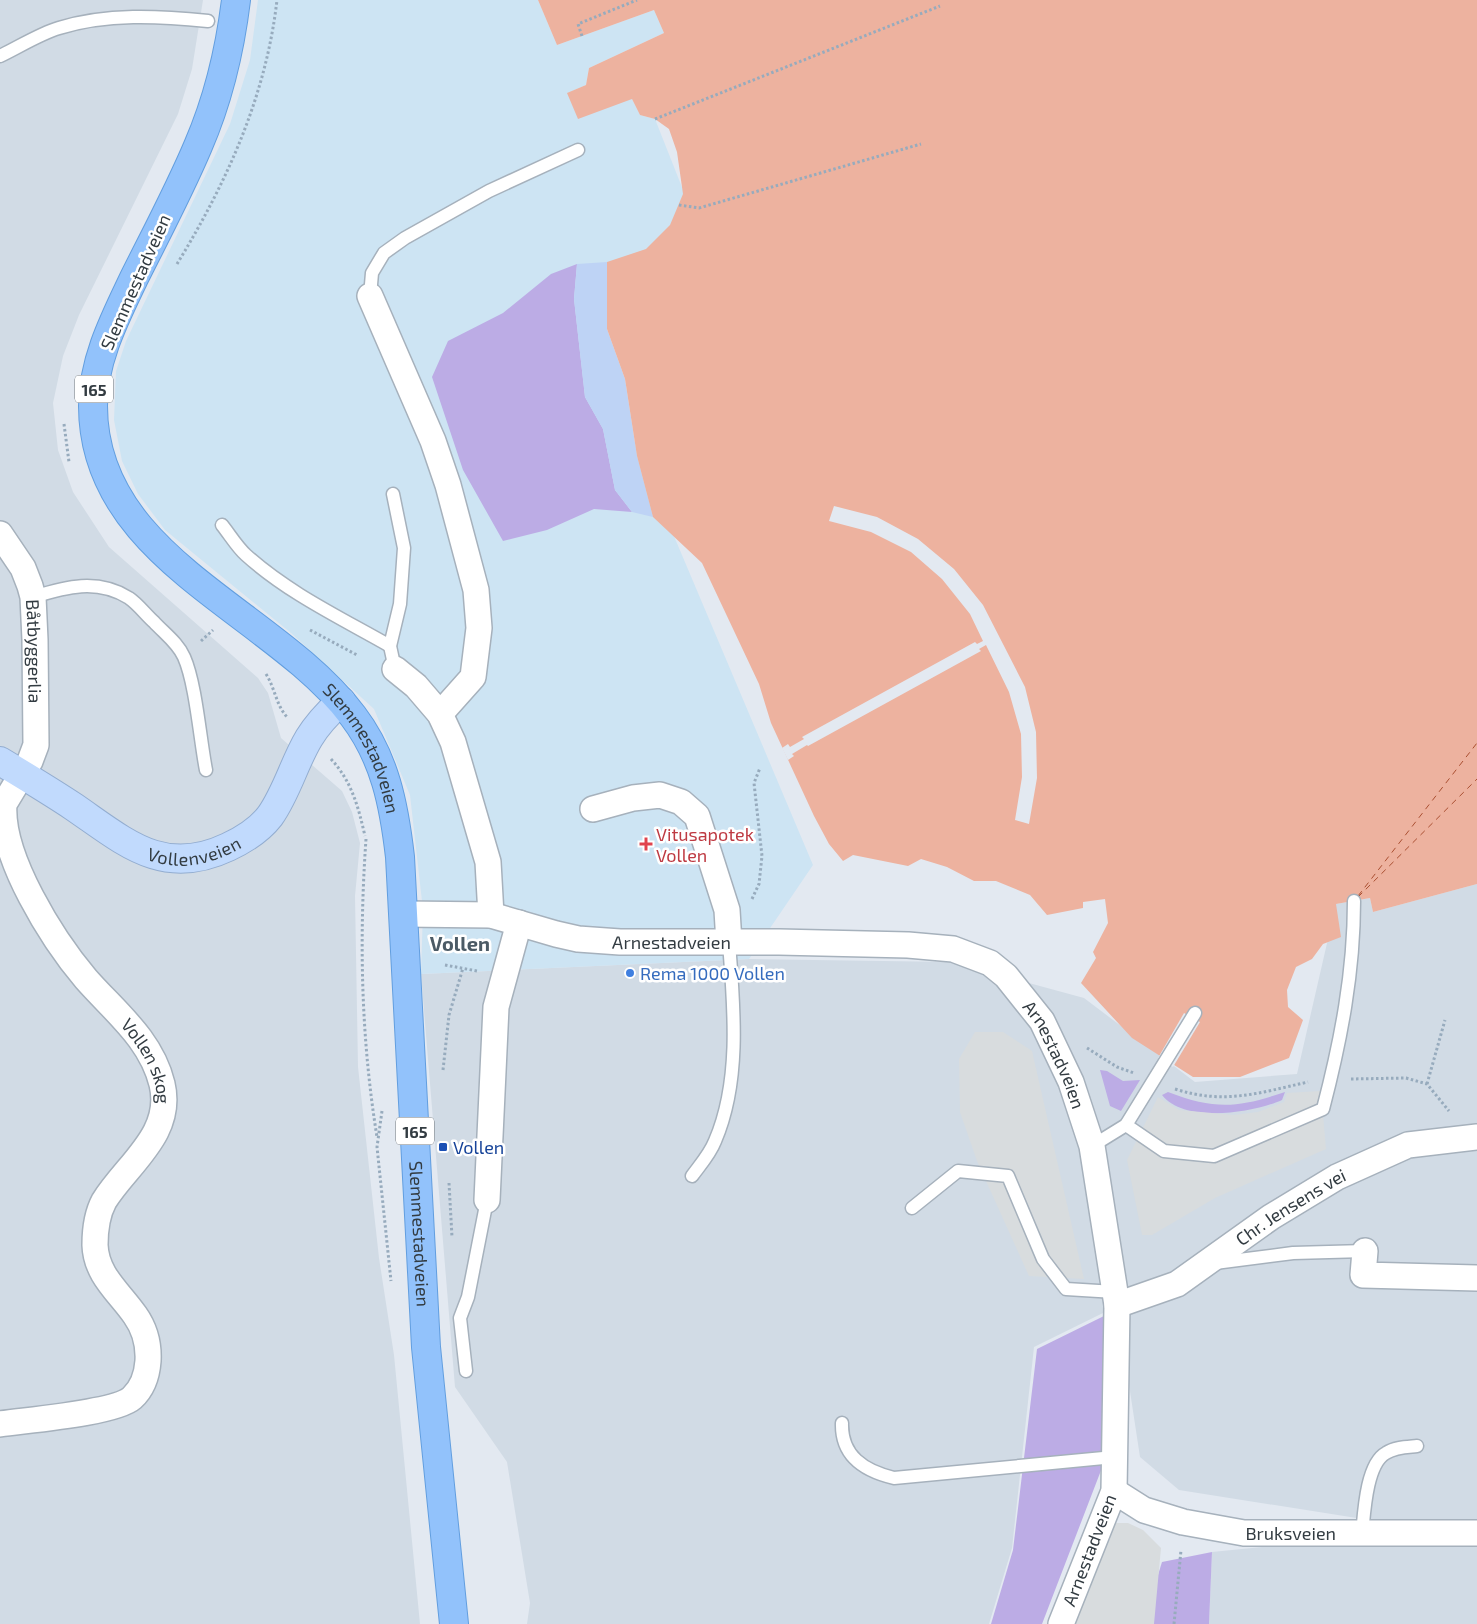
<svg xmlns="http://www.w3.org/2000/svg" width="1477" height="1624" viewBox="0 0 1477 1624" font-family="'Exo 2',sans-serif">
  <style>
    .residential { fill: #d1dbe5 }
    .commercial { fill: #cde4f3 }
    .green { fill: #bcace5 }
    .sand { fill: #bed3f5 }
    .parking { fill: #d8dcde }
    .water { fill: #edb29f }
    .pier { fill: #e3e9f1 }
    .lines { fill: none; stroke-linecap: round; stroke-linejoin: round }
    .ferry { stroke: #aa4f31; stroke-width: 1; stroke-dasharray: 6 5; stroke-linecap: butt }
    .service-casing { stroke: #a6b1bc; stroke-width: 15 }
    .minor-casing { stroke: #a6b1bc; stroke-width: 28 }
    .secondary-casing { stroke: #93add0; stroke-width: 30 }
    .primary-casing { stroke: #629edf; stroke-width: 30 }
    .path { stroke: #97abbd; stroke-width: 3; stroke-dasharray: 2.5 2.5; stroke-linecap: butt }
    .service { stroke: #fff; stroke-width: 12 }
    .minor { stroke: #fff; stroke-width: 25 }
    .secondary { stroke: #c1dafd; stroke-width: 28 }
    .primary { stroke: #92c2fb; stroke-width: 28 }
    .health-dot { fill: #e0444e; stroke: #fff; stroke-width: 2 }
    .shop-dot { fill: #3f7fe0; stroke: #fff; stroke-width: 2 }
    .transit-dot { fill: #1a4fb4; stroke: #fff; stroke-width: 2 }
    .labels { text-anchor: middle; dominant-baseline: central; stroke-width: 5; stroke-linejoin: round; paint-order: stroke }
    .shield { fill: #fff; stroke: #70767b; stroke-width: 1 }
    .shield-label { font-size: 16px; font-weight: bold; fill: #333c42 }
    .street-label { font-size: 18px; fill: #333c42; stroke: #fff }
    .health-label { font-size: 18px; fill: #be3a42; stroke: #fff; text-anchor: start }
    .shop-label { font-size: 18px; fill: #366cbe; stroke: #fff; text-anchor: start }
    .transit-label { font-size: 18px; fill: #164399; stroke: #fff; text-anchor: start }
    .quarter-label { font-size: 20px; font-weight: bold; fill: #4b5a65; stroke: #fff }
  </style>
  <rect width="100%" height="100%" fill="#e3e9f1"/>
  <g class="residential">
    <polygon points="0,0 203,0 192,69 178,114 79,315 63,356 53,403 58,450 73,492 109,547 258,678 268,693 281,738 342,791 352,812 360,843 355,896 358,1067 379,1258 394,1355 420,1624 0,1624"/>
    <polygon points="1477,884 1477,1130 1406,1137 1172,1279 1034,1347 1012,1548 989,1624 527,1624 530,1603 507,1462 455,1387 421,974 749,959 952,962 1084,998 1195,1082 1297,1074 1336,904 1370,898 1373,912"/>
    <polygon points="1477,1146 1477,1519 1363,1519 1179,1490 1140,1457 1119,1319 1182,1289 1343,1183 1411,1153"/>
    <polygon points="1362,1537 1477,1538 1477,1624 1209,1624 1212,1552"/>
  </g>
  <polygon class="commercial" points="258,0 538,0 557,45 654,10 664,33 589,68 586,85 568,93 632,99 640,115 655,119 708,253 586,328 813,865 749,959 421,974 423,910 410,795 374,709 291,633 165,530 138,494 122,461 114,420 116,371 126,341 230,124 250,60"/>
  <g class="green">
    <polygon points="577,264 574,299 585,397 603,429 615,490 632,512 594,509 547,530 503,541 463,470 432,377 448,341 503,313 551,274"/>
    <polygon points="1100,1070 1107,1071 1123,1081 1140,1080 1121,1111 1110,1106"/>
    <path d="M1168,1092C1215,1110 1238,1108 1285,1092L1282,1100C1253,1113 1185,1124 1162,1095Z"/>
    <polygon points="1106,1315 1110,1447 1042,1624 991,1624 1013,1550 1037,1349"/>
    <polygon points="1212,1552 1209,1624 1143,1624 1162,1562"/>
  </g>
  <polygon class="sand" points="607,262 607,329 625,379 637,456 653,517 632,512 615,490 603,429 585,397 574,299 577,264"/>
  <g class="parking">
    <polygon points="975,1032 1003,1032 1032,1051 1084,1279 1029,1276 977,1161 960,1112 959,1059"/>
    <polygon points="1321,1091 1326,1149 1215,1198 1152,1235 1142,1235 1127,1160 1158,1097 1179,1110 1234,1115 1258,1112 1284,1102 1287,1093"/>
    <polygon points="1107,1523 1128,1523 1143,1530 1161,1548 1154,1624 1066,1624"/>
  </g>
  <polygon class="water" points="538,0 1477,0 1477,884 1373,912 1370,898 1336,904 1341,937 1323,944 1312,959 1296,967 1287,990 1288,1007 1303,1020 1289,1058 1240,1077 1193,1077 1132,1038 1081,983 1096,958 1093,952 1108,923 1105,899 1083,902 1083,908 1047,915 1030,895 996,881 974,881 947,867 921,859 908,866 853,855 843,861 829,844 814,816 771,723 759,684 702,563 653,517 637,456 625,379 607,329 607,262 646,249 670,225 683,194 677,152 669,129 655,119 640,115 632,99 578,119 567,93 586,85 589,68 664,33 654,10 557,45"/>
  <g class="pier">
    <polygon points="834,506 877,517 918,539 954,569 983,605 1025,687 1036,732 1037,778 1029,824 1015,820 1022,777 1021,734 1009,692 986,645 979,649 981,651 808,746 807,745 792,754 794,756 788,760 782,748 788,744 790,747 804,739 802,737 975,642 977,644 983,641 970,614 942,579 911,552 871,532 829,521"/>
    <polygon points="1184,1013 1200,1022 1173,1067 1158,1058"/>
  </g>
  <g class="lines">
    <g class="ferry">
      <polyline points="1358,896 1477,743"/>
      <polyline points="1358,897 1477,779"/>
    </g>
    <defs>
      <g id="service">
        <path d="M0,56C19,47 39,34 59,28C107,13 159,16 208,21"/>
        <polyline points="370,296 372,273 384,253 405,238 489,191 578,150"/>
        <polyline points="393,494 404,548 400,604 390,646 395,669"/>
        <path d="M222,525C230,535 237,547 246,555C288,593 341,618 390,646"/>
        <path d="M33,597C66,587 97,578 129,598C138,604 146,615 154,622C164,633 178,643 184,657C196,684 200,740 206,770"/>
        <path d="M1126,1125L1164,1151L1214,1156L1323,1109C1341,1040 1354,972 1354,901"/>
        <polyline points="1092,1146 1126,1125 1195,1013"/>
        <path d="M692,1176C700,1165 710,1154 715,1141C741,1081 734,1007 729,943"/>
        <polyline points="912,1208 958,1171 1008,1176 1043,1259 1066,1289 1115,1292"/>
        <polyline points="1215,1263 1293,1253 1365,1251"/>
        <polyline points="466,1371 460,1318 468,1297 487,1200"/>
        <path d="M842,1423C841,1456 864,1471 894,1478L1114,1457"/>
        <path d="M1362,1535C1364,1514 1366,1464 1386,1453C1395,1447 1407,1447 1417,1446"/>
      </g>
      <g id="minor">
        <polyline points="370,296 433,441 448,485 476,590 479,628 473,677 440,714"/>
        <path id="s1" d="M0,534L23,568L30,586L33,597L35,640L36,745L30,761L4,804C0,857 53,940 86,979C115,1012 151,1039 162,1084C174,1134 127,1164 104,1201C97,1214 95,1230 95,1245C96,1275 119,1292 135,1315C145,1329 149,1343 148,1361C147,1375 143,1388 132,1398C115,1413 27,1420 0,1424"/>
        <polyline points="395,669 416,686 440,714 453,742 488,862 491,915"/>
        <polyline points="593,809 633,798 660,795 681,802 697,816 727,910 729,943"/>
        <path id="s2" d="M404,914L491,915L556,934L578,939L620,942H779L908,945L953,949L990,963L1006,976L1042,1021L1071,1082L1092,1146L1117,1305L1114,1491L1061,1624"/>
        <polyline points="487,1200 496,1007 519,923"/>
        <polyline points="1365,1251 1363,1275 1477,1278"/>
        <path id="s3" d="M1117,1305L1177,1284L1271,1217L1337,1177L1408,1145L1477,1137"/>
        <path id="s4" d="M1114,1491L1144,1510L1183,1522L1244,1533H1477"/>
      </g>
      <g id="secondary">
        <path id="s5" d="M0,761C25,776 50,791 74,807C125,842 163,878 228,847C243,840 260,829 270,816C287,792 294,763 309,738C318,723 329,712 341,701"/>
      </g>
      <g id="primary">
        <path id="s6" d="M236,0C230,49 218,100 198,146C179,191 156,234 134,278C115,318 93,360 93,406C93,559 273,610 353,716C385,758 394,805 400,857L426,1347L454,1624"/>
      </g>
    </defs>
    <use href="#service" class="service-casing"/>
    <use href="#minor" class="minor-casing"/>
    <use href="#secondary" class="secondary-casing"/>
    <use href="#primary" class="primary-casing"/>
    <g class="path">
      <polyline points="582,36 578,24 637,0"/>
      <polyline points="655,119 940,6"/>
      <polyline points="679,205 699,208 921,144"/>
      <path d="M177,264C227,182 266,96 277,0"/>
      <polyline points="64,424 69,462"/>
      <polyline points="310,630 357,655"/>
      <polyline points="201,641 213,630"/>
      <path d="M266,674C275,688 276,705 287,717"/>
      <path d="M331,759C352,782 358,806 365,836"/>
      <path d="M366,839C359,939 361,1038 377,1137"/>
      <polyline points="752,899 759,884 762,856 754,783 760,768"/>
      <polyline points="445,965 477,971"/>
      <polyline points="1087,1048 1117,1067 1134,1073"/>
      <polyline points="443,1070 449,1015 463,968"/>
      <polyline points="1351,1079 1406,1078 1427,1084 1449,1111"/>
      <polyline points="1427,1084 1445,1020"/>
      <path d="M1175,1089C1225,1105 1258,1093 1308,1082"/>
      <polyline points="382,1111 377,1147 391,1281"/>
      <polyline points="449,1183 452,1237"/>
      <polyline points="1174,1624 1181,1550"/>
    </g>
    <use href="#service" class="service"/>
    <use href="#minor" class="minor"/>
    <use href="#secondary" class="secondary"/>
    <use href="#primary" class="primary"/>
  </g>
  <path class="health-dot" d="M643.5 836.5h5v5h5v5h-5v5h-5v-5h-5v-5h5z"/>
  <circle class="shop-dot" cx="630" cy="973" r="5"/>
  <rect class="transit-dot" x="438" y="1142" width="10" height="10" rx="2.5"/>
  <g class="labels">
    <g class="shield">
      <rect x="75" y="375.5" width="38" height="27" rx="4"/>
      <rect x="396" y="1117.5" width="38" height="27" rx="4"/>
    </g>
    <g class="shield-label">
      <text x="94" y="389">165</text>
      <text x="415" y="1131">165</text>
    </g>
    <g class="street-label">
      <text transform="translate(135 282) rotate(-66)">Slemmestadveien</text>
      <text stroke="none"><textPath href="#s1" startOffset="126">Båtbyggerlia</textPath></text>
      <text stroke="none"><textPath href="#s6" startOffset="885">Slemmestadveien</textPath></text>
      <text stroke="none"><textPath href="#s5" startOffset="222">Vollenveien</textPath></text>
      <text stroke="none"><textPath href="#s2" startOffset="271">Arnestadveien</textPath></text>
      <text stroke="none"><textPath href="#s2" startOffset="706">Arnestadveien</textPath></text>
      <text stroke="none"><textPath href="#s1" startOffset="588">Vollen skog</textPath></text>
      <text stroke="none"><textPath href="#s3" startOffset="201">Chr. Jensens vei</textPath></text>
      <text stroke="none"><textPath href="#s6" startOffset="1380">Slemmestadveien</textPath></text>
      <text stroke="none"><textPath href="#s4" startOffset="185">Bruksveien</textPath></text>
      <text transform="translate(1089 1550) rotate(-69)">Arnestadveien</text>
    </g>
    <g class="health-label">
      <text x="656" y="834">Vitusapotek<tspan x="656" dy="21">Vollen</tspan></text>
    </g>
    <g class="shop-label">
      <text x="640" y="973">Rema 1000 Vollen</text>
    </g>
    <g class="transit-label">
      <text x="453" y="1147">Vollen</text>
    </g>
    <g class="quarter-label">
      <text x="460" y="943">Vollen</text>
    </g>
  </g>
</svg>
